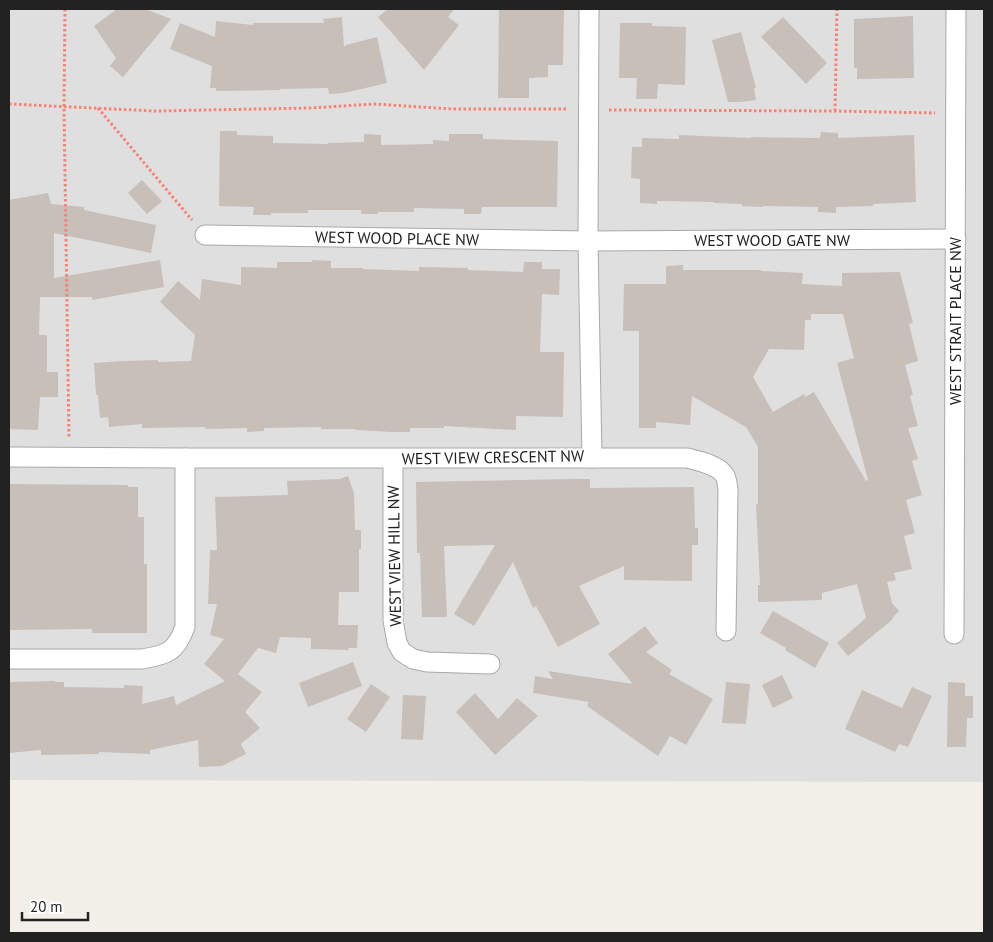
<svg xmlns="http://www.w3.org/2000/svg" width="993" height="942" viewBox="0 0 993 942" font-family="'PT Sans',sans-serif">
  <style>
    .residential { fill: #e0dfdf }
    .building { fill: #c7bfb8; fill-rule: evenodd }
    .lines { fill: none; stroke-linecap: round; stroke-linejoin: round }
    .street-casing { stroke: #a9a9a9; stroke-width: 21 }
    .path { stroke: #fa8072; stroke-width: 3; stroke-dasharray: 2.5 2.5; stroke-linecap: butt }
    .street { stroke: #fff; stroke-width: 19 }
    .labels { text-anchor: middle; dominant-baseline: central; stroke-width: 4; stroke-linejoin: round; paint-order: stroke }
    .street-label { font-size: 16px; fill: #222; stroke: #fff }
  </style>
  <rect width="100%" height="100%" fill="#f2efe9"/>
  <polygon class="residential" points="9,9 984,9 984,782 9,780"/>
  <g class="building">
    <polygon points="117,9 145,9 171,19 123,77 110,66 116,58 94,26"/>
    <polygon points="388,9 454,9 448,17 459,25 424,70 378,17"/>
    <polygon points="499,9 564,9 563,65 548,65 548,77 529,78 529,98 498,98"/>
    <polygon points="913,16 914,78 857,79 857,68 854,68 854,19"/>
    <polygon points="342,17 344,47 346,45 377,37 387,83 344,93 329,94 328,88 280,89 280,90 216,91 216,88 210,88 212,66 170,49 180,23 215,37 216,21 253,25 253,23 324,23 323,19"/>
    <polygon points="783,17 827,63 806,84 761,37"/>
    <polygon points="620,23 652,23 652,26 686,27 685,85 658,84 657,99 636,99 637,78 619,78"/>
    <polygon points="741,32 756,88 754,88 756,100 740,102 728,102 712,40"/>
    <polygon points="220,131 237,131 237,135 273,136 273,143 328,144 328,143 364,142 364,134 381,135 381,145 433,144 433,140 449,141 449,134 483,134 483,139 558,141 557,207 482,207 481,214 464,214 464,209 414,208 414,212 378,212 378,214 361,214 361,210 308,210 308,213 271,213 271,215 253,215 254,207 219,206"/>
    <polygon points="821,132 838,133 838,138 914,135 916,202 873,204 873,206 836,207 836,213 818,212 818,207 763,206 762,207 742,206 742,204 714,203 714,202 657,201 657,204 640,203 640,179 631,178 632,147 642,147 642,138 679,139 679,135 751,138 751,137 820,138"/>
    <polygon points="142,180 162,201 147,214 128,193"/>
    <polygon points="48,193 51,204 84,207 84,210 156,225 151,253 54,233 54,278 160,260 164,287 92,300 92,297 40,297 39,335 47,335 47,372 58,372 58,397 40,397 38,430 9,429 9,200"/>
    <polygon points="312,260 331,261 331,268 363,268 363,269 419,271 419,267 468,268 468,270 523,272 524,262 542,262 542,269 560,269 559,295 542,294 540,352 564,352 563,417 516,416 516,430 444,426 444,428 410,428 410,432 393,432 355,430 355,429 321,429 321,427 264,428 264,431 247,432 247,428 205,429 205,427 142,428 142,424 109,427 108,417 100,418 98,395 96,395 94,363 123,361 158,360 158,362 191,361 195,335 160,302 178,281 200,300 202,279 241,285 241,267 277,268 277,262 312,262"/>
    <path d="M683,265V270H761V271L803,273L802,284L842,286V273L900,272L913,323L909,324L918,361L905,365L913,395L910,396L918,426L908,428L918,459L912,461L922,495L906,500L915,533L904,536L912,569L894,573L896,580L887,582L892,603L899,611L892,618L893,619L848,656L837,643L866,618L857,584L822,593V600L758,602V585H760L756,504H758V447L746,427L692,396L690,425L656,422V428H639V331H623L624,284H666V266ZM811,314H843L854,358L837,363L868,480L866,481L814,392L805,397L804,394L773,412L753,377L769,349L804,350L805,320H811Z"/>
    <polygon points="348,476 354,493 355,530 361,530 361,549 359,549 359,592 339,592 338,625 358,625 357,648 348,648 349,650 311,649 311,638 280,637 276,653 258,648 238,674 262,692 245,712 260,728 241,744 246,754 222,766 199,767 198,740 150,750 150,754 99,752 99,754 41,755 41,750 9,753 9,682 55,681 55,682 64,682 64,687 124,688 124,685 143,686 142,704 174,696 176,705 225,681 204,664 224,639 210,635 217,604 208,604 210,550 217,550 215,497 288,495 287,481 340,479"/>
    <polygon points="573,479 590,479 590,488 694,487 695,528 698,528 698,545 692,545 692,581 624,580 624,566 579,586 600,624 558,647 536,606 533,608 513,562 474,626 454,614 495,545 444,546 447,617 422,617 420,553 417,553 416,482"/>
    <polygon points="9,484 128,485 128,487 138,487 138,517 144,517 144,564 147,564 147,633 92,633 92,629 9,630"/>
    <polygon points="773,611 829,643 815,668 785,650 786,648 760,633"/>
    <polygon points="645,626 658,643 646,652 672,670 669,674 713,699 686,745 670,736 658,756 587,706 589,702 533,693 535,676 553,679 548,671 633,684 608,654"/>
    <polygon points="353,662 362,686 308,707 299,683"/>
    <polygon points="782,675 793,698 773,708 762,685"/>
    <polygon points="726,682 750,684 746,724 722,723"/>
    <polygon points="948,682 965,683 965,696 973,696 973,718 967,718 966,747 947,747"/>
    <polygon points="371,684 390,697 366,732 347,719"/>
    <polygon points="912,687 932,696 908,747 899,744 895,752 845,729 862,690 902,708"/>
    <polygon points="475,693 498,719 517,698 538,716 495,755 456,712"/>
    <polygon points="403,695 426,696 423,740 401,739"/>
  </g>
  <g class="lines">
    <defs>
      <g id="street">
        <polyline points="589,9 588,241 592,458"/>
        <polyline points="205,235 588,241 956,239"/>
        <path d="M9,457L185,458H687C699,461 719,465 725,476C727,479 727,485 728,489L726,631"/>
        <polyline points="393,459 393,620 397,643 402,652 413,659 427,662 490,664"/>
        <polyline points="954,634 956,9"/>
        <path d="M9,659H142C167,655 176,652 185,627V458"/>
      </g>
    </defs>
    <use href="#street" class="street-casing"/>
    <g class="path">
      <polyline points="65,9 64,107 69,438"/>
      <polyline points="9,104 155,111 310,108 374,104 453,109 568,109"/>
      <polyline points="98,108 192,220"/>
      <polyline points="609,110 835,111 935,113"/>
      <polyline points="835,111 837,9"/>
    </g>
    <use href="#street" class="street"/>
  </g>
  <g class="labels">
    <g class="street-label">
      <text transform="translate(397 238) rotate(1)">WEST WOOD PLACE NW</text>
      <text x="772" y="240">WEST WOOD GATE NW</text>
      <text transform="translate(955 321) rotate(-90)">WEST STRAIT PLACE NW</text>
      <text transform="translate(493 457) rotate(-1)">WEST VIEW CRESCENT NW</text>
      <text transform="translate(394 556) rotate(-91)">WEST VIEW HILL NW</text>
    </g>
  </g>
  <rect width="993" height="942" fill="none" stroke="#222222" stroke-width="20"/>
  <path d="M22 912v8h66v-8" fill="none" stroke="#222222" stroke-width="2.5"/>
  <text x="30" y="912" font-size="15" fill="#222222" stroke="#ffffff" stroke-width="4" paint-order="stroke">20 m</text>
</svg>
